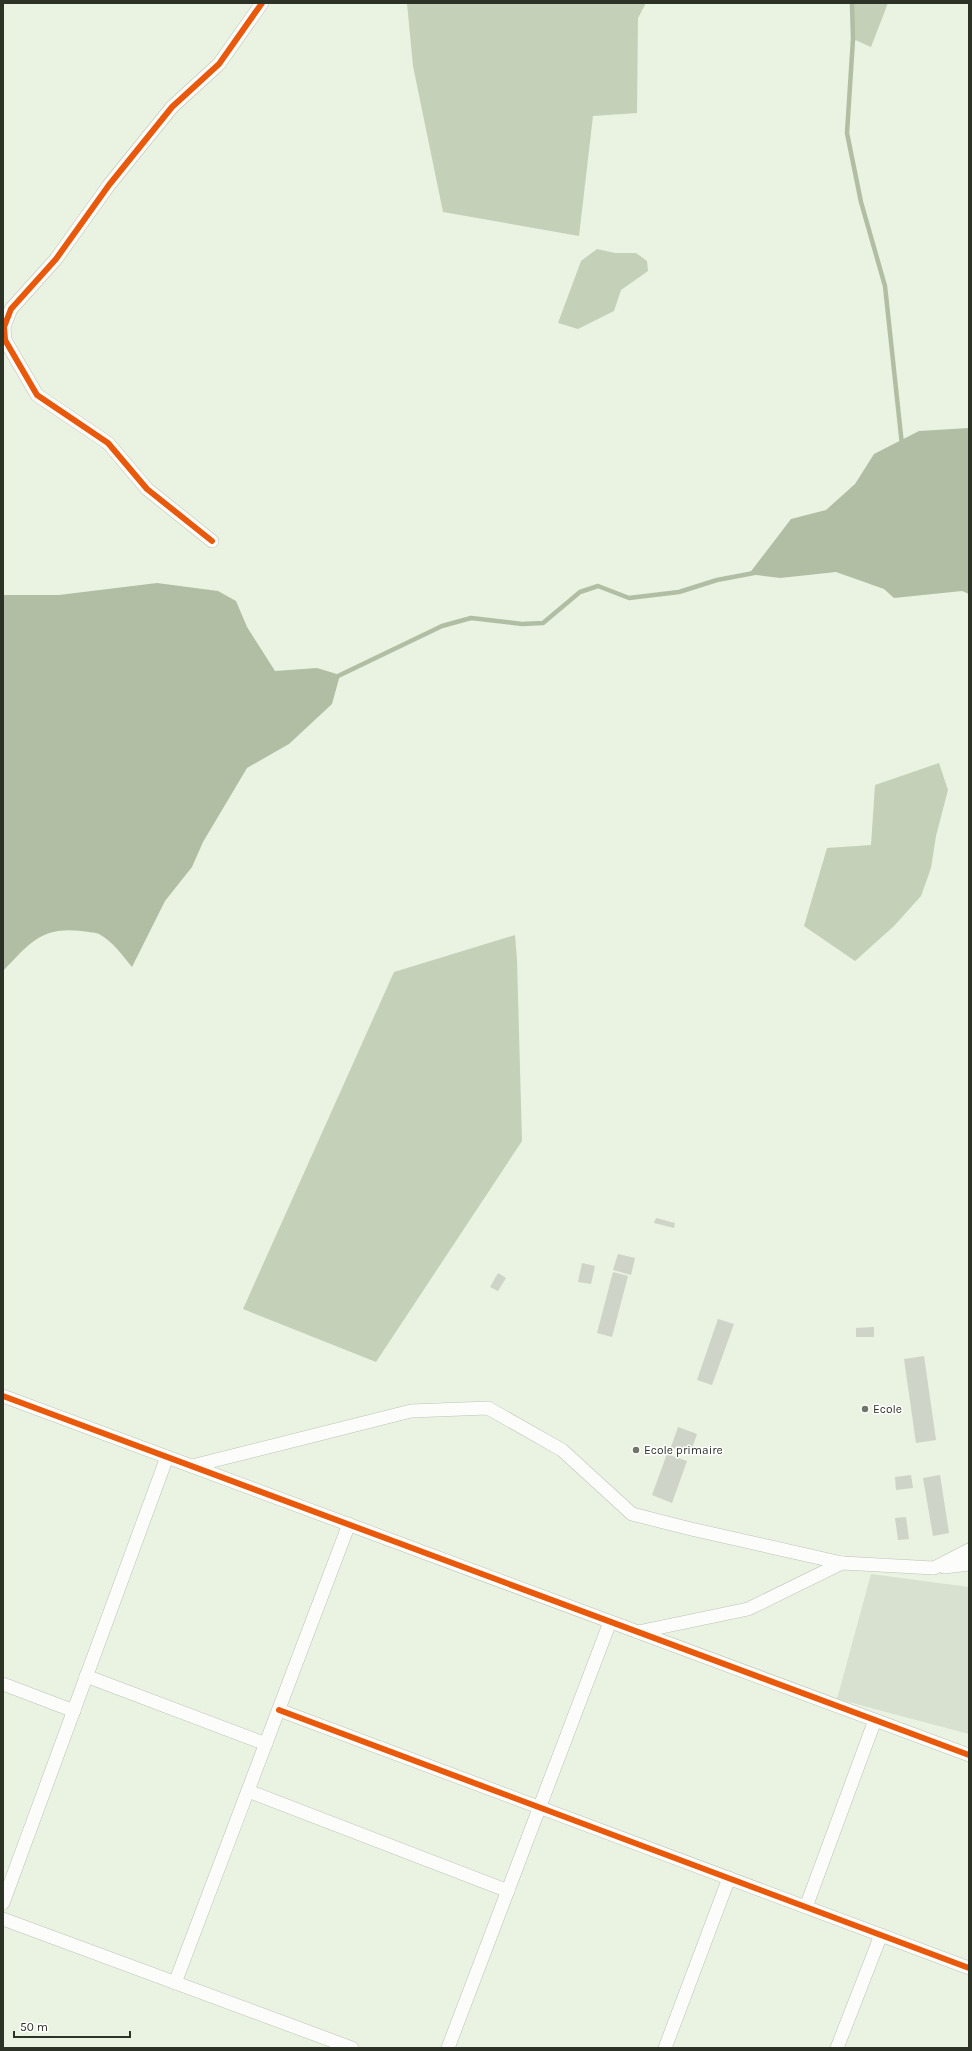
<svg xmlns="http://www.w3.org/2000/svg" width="972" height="2051" viewBox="0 0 972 2051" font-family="Karla,sans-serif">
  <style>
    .green { fill: #d8e1cf }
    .forest { fill: #c5d0b8 }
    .water { fill: #b1bea3 }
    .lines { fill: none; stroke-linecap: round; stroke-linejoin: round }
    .stream { stroke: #b1bea3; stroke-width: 4.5 }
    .building { fill: #ced4c7 }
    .street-casing { stroke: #bcc3b6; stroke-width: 14 }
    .street { stroke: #fcfdfb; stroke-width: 13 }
    .cycleway-casing { stroke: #fff; stroke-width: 8 }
    .cycleway { stroke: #e8590c; stroke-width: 6 }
    .poi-dot { fill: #6f7568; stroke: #fff; stroke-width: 1.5 }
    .labels { text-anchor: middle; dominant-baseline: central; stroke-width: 3; stroke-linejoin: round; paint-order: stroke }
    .poi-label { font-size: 12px; fill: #2d3227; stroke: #fff; text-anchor: start }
  </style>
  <rect width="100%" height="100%" fill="#eaf2e2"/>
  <polygon class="green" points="871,1574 969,1587 969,1734 837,1699"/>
  <g class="forest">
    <polygon points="407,3 646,3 638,18 637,113 593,116 579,236 443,212 413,66"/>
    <polygon points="852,3 888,3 871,47 853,39"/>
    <polygon points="597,249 615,253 636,253 647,261 648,271 621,290 614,311 578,329 558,323 581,261"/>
    <polygon points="939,763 948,790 936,836 931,868 921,896 894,926 855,961 804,926 827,848 871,845 875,785"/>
    <polygon points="515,935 517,960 522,1141 376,1362 243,1309 394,972"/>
  </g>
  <g class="water">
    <polygon points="969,428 969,594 962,591 894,598 884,589 836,572 780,578 749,574 791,519 826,510 855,484 874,454 919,431"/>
    <path d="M157,583L218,591L236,601L247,627L275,671L317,668L340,675L332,704L289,744L247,768L203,842L192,867L165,901L132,967C123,956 112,941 99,934C94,932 86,932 81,931C41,926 28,945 3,971V595H59Z"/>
  </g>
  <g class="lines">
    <g class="stream">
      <polyline points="852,3 853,39 847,133 861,202 885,286 902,445"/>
      <polyline points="336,677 442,626 471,618 522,624 543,623 580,592 598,586 629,598 679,592 717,580 754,573"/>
    </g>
  </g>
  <g class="building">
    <polygon points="656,1218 675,1223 674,1228 654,1223"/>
    <polygon points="618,1254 635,1258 631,1275 613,1270"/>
    <polygon points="582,1263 595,1266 591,1284 578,1282"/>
    <polygon points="613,1272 628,1276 612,1337 597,1333"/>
    <polygon points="498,1273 506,1278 498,1291 490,1287"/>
    <polygon points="718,1319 734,1324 712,1385 697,1380"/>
    <polygon points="874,1327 874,1337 856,1337 856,1328"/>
    <polygon points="924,1356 936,1440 916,1443 904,1359"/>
    <polygon points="678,1427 697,1434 690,1454 671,1447"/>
    <polygon points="667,1454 687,1461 672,1503 652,1495"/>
    <polygon points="911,1475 913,1488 896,1490 895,1477"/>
    <polygon points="940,1475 949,1533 933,1536 923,1478"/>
    <polygon points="906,1517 909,1539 898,1540 895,1518"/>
  </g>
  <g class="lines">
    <defs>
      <g id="street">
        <polyline points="212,541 147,489 108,443 37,395 5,340 4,327 11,309 56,259 109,185 172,107 219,64 262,3"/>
        <polyline points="3,1396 969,1755"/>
        <polyline points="192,1466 411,1411 488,1408 562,1450 632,1514 691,1529 842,1563 934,1568 969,1550"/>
        <polyline points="944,1567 969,1564"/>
        <polyline points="638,1632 748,1609 842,1563"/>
        <polyline points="86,1676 266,1744"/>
        <polyline points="3,1684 74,1711"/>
        <polyline points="279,1710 969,1968"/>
        <polyline points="248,1791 508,1891"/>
        <polyline points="3,1903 167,1457"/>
        <polyline points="806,1907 875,1720"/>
        <polyline points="3,1919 352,2048"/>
        <polyline points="175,1983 349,1524"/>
        <polyline points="448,2048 610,1622"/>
        <polyline points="665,2048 729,1878"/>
        <polyline points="837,2048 881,1935"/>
      </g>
    </defs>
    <use href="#street" class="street-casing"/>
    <use href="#street" class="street"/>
    <defs>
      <g id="cycleway">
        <polyline points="212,541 147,489 108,443 37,395 5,340 4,327 11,309 56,259 109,185 172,107 219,64 262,3"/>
        <polyline points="3,1396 969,1755"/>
        <polyline points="279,1710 969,1968"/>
      </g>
    </defs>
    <use href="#cycleway" class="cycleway-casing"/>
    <use href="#cycleway" class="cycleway"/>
  </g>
  <g class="poi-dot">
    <circle cx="865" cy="1409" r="4"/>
    <circle cx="636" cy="1450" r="4"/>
  </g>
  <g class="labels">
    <g class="poi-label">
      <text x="873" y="1409">Ecole</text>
      <text x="644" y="1450">Ecole primaire</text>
    </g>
  </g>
  <rect width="972" height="2051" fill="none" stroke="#2d3227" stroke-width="8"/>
  <path d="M14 2031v6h116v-6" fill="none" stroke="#2d3227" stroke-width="2"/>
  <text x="20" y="2031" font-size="12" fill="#2d3227" stroke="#ffffff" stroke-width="3" paint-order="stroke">50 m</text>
</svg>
